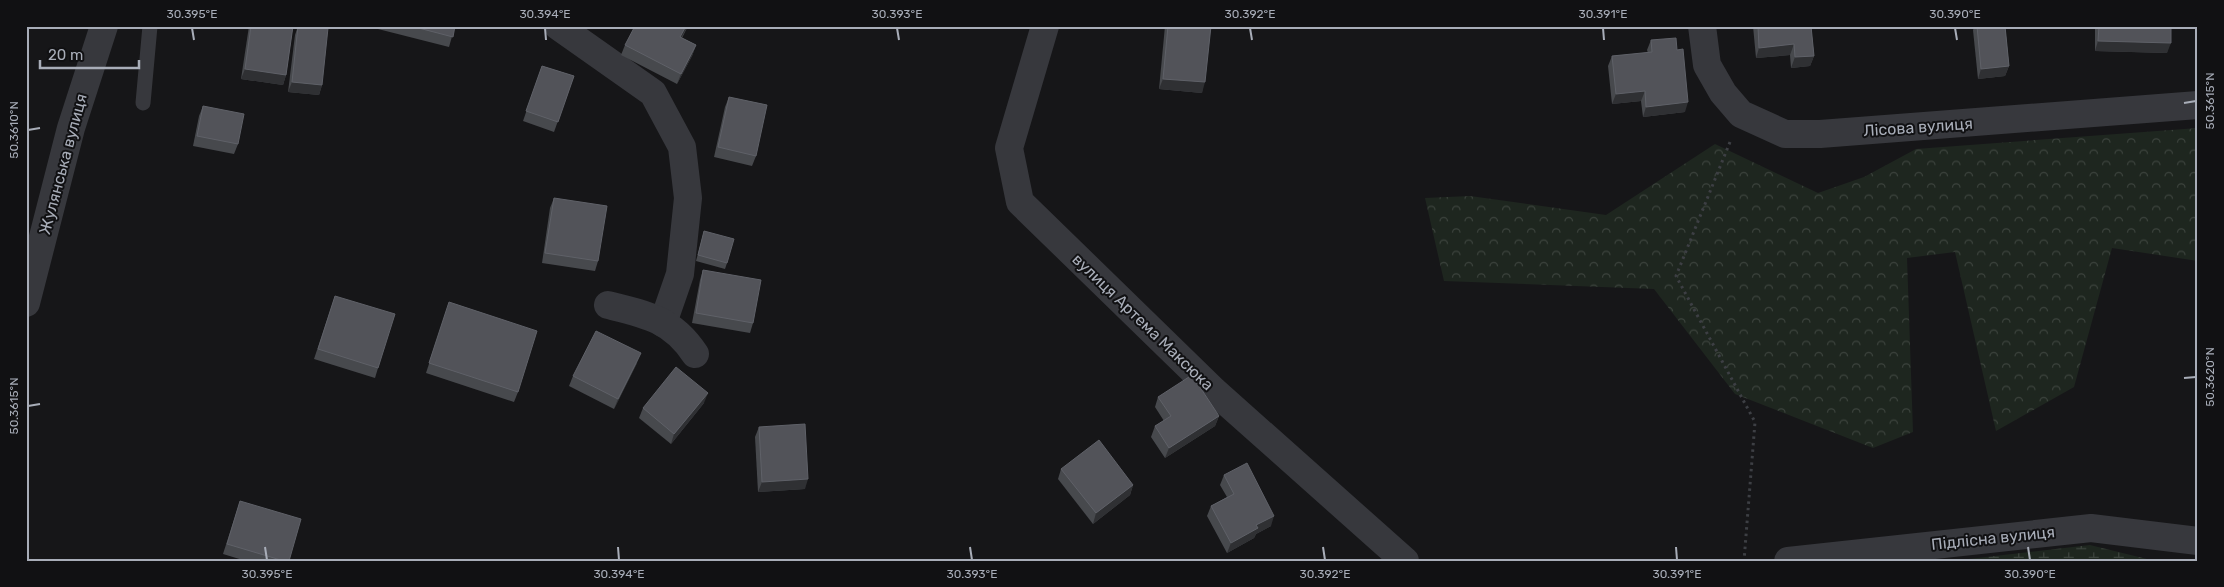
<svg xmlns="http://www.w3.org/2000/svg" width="2224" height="587" viewBox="0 0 2224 587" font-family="Rubik,sans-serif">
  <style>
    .forest { fill: url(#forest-crowns) }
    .wetland { fill: url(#wetland-marsh) }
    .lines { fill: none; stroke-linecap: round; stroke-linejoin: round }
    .path { stroke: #3d3f44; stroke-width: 3; stroke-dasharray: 2.5 4; stroke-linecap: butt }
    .service { stroke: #37383d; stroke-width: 15 }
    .minor { stroke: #37383d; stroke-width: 28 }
    .tertiary { stroke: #37383d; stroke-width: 28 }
    .wall { fill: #47494d }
    .shaded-wall { fill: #2f3033 }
    .building { fill: #525359; stroke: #5f6168 }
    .ticks { fill: none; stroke: #a8adb8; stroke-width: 2 }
    .labels { text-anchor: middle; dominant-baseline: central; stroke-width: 4; stroke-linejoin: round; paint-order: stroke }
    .street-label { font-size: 16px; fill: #a8adb8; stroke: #111113 }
    .neatline { fill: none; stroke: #a8adb8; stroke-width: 2 }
    .ticks-label { font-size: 12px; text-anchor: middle; fill: #a8adb8 }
  </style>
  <defs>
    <pattern id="forest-crowns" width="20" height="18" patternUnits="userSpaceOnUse" patternTransform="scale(1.25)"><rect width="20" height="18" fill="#1e261f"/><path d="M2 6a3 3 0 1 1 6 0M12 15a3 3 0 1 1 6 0" fill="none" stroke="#3c433d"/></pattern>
    <pattern id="wetland-marsh" width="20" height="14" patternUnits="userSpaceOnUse" patternTransform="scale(1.25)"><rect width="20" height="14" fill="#1e261f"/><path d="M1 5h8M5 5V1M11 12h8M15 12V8" fill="none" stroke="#3c433d"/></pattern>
  </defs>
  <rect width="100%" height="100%" fill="#161618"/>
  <polygon class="forest" points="2198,128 2198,261 2112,248 2074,387 1996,431 1955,252 1907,258 1913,432 1873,448 1735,394 1654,289 1444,281 1425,198 1470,196 1606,215 1715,144 1818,193 1864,177 1916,149"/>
  <polygon class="wetland" points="2090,545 2155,561 1951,561"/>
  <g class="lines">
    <polyline class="path" points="1730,142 1676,276 1755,422 1744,561"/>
    <polyline class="service" points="143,103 150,26"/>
    <g class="minor">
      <polyline points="558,26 653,93 682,147 688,198 680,274 663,323"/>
      <polyline points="1045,26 1009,148 1020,202 1214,391 1405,561"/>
      <polyline points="1702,26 1707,65 1723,93 1741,114 1785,134 1820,134 2198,105"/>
      <path d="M608,305C645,314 672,319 695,354"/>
      <polyline points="1788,561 2091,528 2198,541"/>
    </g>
    <polyline class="tertiary" points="26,303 71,128 104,26"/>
  </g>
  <g class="wall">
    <polygon points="249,26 293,26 286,75 283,85 241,79"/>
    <polygon points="298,26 322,85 319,95 288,92 295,35"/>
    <polygon points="379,26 455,26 449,47 378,29"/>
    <polygon points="688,26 682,38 696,45 692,56 677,84 621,55 625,45"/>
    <polygon points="1165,26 1211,26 1202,93 1159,89"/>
    <polygon points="1753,26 1811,26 1814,56 1810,66 1791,68 1790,55 1756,58"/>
    <polygon points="1975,26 2005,26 2009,66 2005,76 1978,79 1973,30"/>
    <polygon points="2095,26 2171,26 2167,53 2095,51"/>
    <polygon points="1651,40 1685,112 1643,117 1641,101 1612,104 1608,66 1612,56 1648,53 1647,50"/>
    <polygon points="542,66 574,76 554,132 523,121"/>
    <polygon points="729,97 756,156 752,166 714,157 725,107"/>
    <polygon points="203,106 238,144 234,154 193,146 199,116"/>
    <polygon points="554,198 598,261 595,271 542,263 550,208"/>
    <polygon points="704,231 727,263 725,269 696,261"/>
    <polygon points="703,270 753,323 750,333 692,323 700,280"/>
    <polygon points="335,296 378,368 375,378 314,359"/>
    <polygon points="446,312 518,392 514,402 426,373"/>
    <polygon points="637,363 614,409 569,386 573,376"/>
    <polygon points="1158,397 1219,416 1215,426 1165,458 1151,437 1155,426 1164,421 1155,407"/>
    <polygon points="704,403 671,444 639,418 643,408"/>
    <polygon points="759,427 805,489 758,492 755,437"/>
    <polygon points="1061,469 1133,485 1130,495 1093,524 1058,479"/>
    <polygon points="1224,475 1271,526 1256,534 1254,538 1227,553 1207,516 1211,506 1227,497 1220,485"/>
    <polygon points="240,501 289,561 246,561 223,554"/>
  </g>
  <g class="shaded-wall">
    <polygon points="686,26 688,26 676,47 680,37"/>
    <polygon points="2098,41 2171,43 2167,53 2095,51"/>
    <polygon points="1794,44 1790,55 1756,58 1759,48"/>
    <polygon points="696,45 692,56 677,84 681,74"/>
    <polygon points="1814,56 1810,66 1791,68 1795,57"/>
    <polygon points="2009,66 2005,76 1978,79 1981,69"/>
    <polygon points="245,69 286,75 283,85 241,79"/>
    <polygon points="1163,79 1205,82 1202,93 1159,89"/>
    <polygon points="292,82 322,85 319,95 288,92"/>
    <polygon points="1645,91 1641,101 1612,104 1616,94"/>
    <polygon points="1688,102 1685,112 1643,117 1646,107"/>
    <polygon points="641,353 637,363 614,409 618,399"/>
    <polygon points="708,393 704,403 671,444 674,434"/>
    <polygon points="1219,416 1215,426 1165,458 1169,448"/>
    <polygon points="808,479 805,489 758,492 762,482"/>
    <polygon points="1133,485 1130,495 1093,524 1096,513"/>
    <polygon points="1274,516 1271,526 1256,534 1254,538 1227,553 1231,543 1256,525"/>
  </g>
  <g class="building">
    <polygon points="251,26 293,26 286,75 245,69"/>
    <polygon points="298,26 309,26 328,28 322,85 292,82"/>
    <polygon points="411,26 455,26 453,37"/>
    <polygon points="635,26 686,26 680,37 696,45 681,74 625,45"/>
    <polygon points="1168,26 1211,26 1205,82 1163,79"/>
    <polygon points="1758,26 1811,26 1814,56 1795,57 1794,44 1759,48"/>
    <polygon points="1977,26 2005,26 2009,66 1981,69"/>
    <polygon points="2099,26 2171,26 2171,43 2098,41"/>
    <polygon points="1676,38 1677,50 1683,49 1688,102 1646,107 1645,91 1616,94 1612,56 1652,52 1651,40"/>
    <polygon points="542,66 574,76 558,122 526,111"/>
    <polygon points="729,97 767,105 756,156 718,147"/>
    <polygon points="203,106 244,114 238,144 197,136"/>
    <polygon points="554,198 607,206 598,261 545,253"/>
    <polygon points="704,231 734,239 727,263 698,255"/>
    <polygon points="703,270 761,280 753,323 696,313"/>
    <polygon points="335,296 395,314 378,368 318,349"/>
    <polygon points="449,302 537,331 518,392 429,363"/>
    <polygon points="596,331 641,353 618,399 573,376"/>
    <polygon points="676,367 708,393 674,434 643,408"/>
    <polygon points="1192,375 1219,416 1169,448 1155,426 1171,416 1158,397"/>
    <polygon points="805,424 808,479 762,482 759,427"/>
    <polygon points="1099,440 1133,485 1096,513 1061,469"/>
    <polygon points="1247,463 1274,516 1256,525 1258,528 1231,543 1211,506 1234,494 1224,475"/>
    <polygon points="240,501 301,519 289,561 284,561 227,544"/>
  </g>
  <path class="ticks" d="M192,28L194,40M545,28L546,40M897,28L899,40M1250,28L1252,40M1603,28L1604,40M1955,28L1957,40M2184,103L2196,101M28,130L40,128M2184,378L2196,377M28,406L40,404M265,547L267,560M618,547L619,560M970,547L972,560M1323,547L1325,560M1676,547L1677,560M2028,547L2030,560"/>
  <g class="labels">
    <g class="street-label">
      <text transform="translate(1918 127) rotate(-4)">Лісова вулиця</text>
      <text transform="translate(63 164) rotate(-75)">Жулянська вулиця</text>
      <text transform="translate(1143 322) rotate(44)">вулиця Артема Максюка</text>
      <text transform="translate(1993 538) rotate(-6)">Підлісна вулиця</text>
    </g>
  </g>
  <rect width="2224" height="587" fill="none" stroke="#111113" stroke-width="55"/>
  <path d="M40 60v8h99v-8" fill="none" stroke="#a8adb8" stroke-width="2.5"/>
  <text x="48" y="60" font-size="15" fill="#a8adb8" stroke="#111113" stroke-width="4" paint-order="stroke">20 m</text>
  <rect x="28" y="28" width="2168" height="532" class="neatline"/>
  <g class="ticks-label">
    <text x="192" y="18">30.395°E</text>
    <text x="545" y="18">30.394°E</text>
    <text x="897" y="18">30.393°E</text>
    <text x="1250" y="18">30.392°E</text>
    <text x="1603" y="18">30.391°E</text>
    <text x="1955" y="18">30.390°E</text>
    <text transform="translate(2210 101) rotate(-90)" y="4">50.3615°N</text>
    <text transform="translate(14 130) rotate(-90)" y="4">50.3610°N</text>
    <text transform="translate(2210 377) rotate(-90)" y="4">50.3620°N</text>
    <text transform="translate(14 406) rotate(-90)" y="4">50.3615°N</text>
    <text x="267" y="578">30.395°E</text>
    <text x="619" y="578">30.394°E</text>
    <text x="972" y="578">30.393°E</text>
    <text x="1325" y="578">30.392°E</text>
    <text x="1677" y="578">30.391°E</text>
    <text x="2030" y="578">30.390°E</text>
  </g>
</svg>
